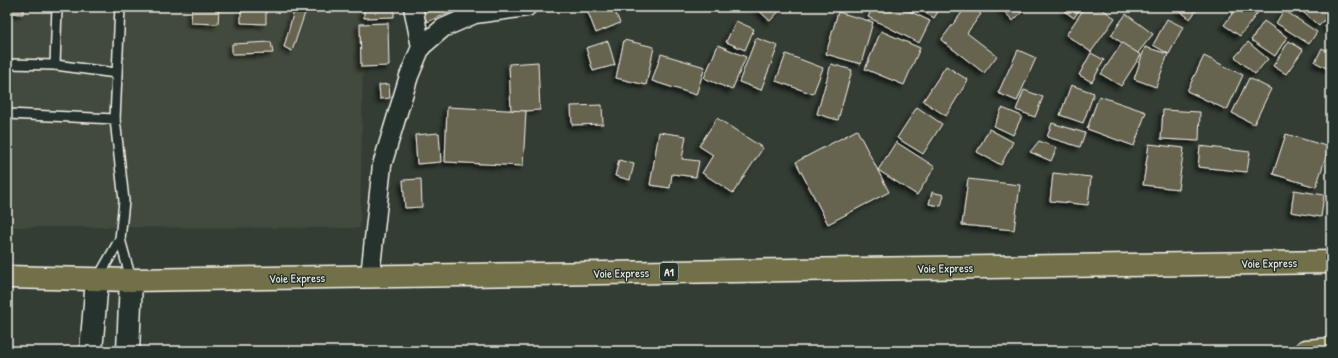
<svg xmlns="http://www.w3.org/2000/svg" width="1338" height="358" viewBox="0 0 1338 358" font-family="'Patrick Hand',sans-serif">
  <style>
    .built { fill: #42493c }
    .building { fill: #666450; stroke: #f4f1e8; filter: url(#shadow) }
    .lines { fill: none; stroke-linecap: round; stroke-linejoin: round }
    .lane-casing { stroke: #f4f1e8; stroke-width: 12 }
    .street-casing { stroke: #f4f1e8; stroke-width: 21 }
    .secondary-casing { stroke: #f4f1e8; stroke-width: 25 }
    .highway-casing { stroke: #f4f1e8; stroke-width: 25 }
    .lane { stroke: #26332d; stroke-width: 9 }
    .street { stroke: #26332d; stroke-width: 18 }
    .secondary { stroke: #26332d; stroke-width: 22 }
    .highway { stroke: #726f4a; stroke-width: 22 }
    .labels { text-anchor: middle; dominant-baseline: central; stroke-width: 3; stroke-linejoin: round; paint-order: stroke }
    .shield { fill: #26332d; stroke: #b6b8b0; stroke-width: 1 }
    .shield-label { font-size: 11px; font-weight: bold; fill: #f4f1e8 }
    .street-label { font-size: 12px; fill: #f4f1e8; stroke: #26332d }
  </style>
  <defs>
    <filter id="shadow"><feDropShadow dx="-3.5" dy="3.5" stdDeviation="2" flood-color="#0009"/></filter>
  </defs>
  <rect width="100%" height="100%" fill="#333d34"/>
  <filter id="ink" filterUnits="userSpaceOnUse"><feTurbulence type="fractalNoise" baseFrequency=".025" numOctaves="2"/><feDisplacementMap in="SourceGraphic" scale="8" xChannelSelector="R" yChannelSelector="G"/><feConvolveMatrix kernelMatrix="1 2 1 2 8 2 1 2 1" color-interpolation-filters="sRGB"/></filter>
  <g filter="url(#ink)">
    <polygon class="built" points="7,7 364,7 360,228 7,227"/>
    <g class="building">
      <polygon points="7,7 23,7 23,14 7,13"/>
      <polygon points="192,7 219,7 218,24 191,23"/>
      <polygon points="241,7 266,7 266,24 241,23"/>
      <polygon points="295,7 305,13 292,51 284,47"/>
      <polygon points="364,7 394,7 394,17 364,18"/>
      <polygon points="421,7 464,7 427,22"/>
      <polygon points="594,7 613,7 620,23 596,33 587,10"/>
      <polygon points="755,7 783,7 770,21"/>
      <polygon points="873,7 901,7 930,21 919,43 868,17"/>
      <polygon points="915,7 941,7 934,18"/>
      <polygon points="966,7 972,7 981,14 967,33 997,56 984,73 941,40"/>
      <polygon points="1000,7 1027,7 1013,21"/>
      <polygon points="1067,7 1081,7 1074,18 1064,11"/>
      <polygon points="1085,7 1099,7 1115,18 1091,52 1066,35"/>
      <polygon points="1175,7 1199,7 1190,19"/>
      <polygon points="1237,7 1262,7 1240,36 1224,25"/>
      <polygon points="1297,7 1331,7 1331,13 1319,26"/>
      <polygon points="1284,10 1317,32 1309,44 1276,23"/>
      <polygon points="838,12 873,22 861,64 826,54"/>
      <polygon points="1126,14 1153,34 1137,54 1111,35"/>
      <polygon points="1331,17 1331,30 1325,27"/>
      <polygon points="1167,19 1183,27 1169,54 1153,45"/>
      <polygon points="736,21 754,29 745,50 726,42"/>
      <polygon points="1264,21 1287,37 1275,56 1251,40"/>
      <polygon points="388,23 389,66 361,67 360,24"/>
      <polygon points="881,31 920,48 904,85 865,69"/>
      <polygon points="756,38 778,46 761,90 739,82"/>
      <polygon points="624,40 654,47 646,85 616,78"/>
      <polygon points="608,41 615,65 593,71 586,48"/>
      <polygon points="1289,41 1303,50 1286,74 1273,66"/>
      <polygon points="271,42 273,53 232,54 232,44"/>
      <polygon points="1248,42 1268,59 1255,74 1235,57"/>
      <polygon points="1122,43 1141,55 1121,86 1101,74"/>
      <polygon points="718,45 746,57 732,90 704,78"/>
      <polygon points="1145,47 1168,54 1156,87 1134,79"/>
      <polygon points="1322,48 1331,53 1331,67 1330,70 1315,62"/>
      <polygon points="1018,50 1036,58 1017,101 998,93"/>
      <polygon points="1091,53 1104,60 1092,82 1079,75"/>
      <polygon points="661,54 705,67 696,95 652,81"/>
      <polygon points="786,54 823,68 813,94 776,81"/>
      <polygon points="1204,56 1243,75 1227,110 1187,91"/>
      <polygon points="538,62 540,110 511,112 509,64"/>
      <polygon points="831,64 852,70 838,120 817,114"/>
      <polygon points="946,66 968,80 946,116 923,101"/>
      <polygon points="1249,78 1271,89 1254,124 1232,113"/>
      <polygon points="389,84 390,98 380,99 379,85"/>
      <polygon points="1071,85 1094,93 1083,123 1060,115"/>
      <polygon points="1024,90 1043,97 1035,117 1016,110"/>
      <polygon points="1099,96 1146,112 1134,146 1087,129"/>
      <polygon points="602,105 603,124 572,125 571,106"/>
      <polygon points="447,107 526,111 523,166 445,162"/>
      <polygon points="917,107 942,124 923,154 897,138"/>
      <polygon points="1002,108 1022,116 1013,135 994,126"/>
      <polygon points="1163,110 1200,112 1199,141 1161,139"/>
      <polygon points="717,118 763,148 733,193 702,173 713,155 699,146"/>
      <polygon points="1052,123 1085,133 1080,147 1047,137"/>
      <polygon points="989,129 1013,142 1001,165 977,152"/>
      <polygon points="857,130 889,192 828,224 796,162"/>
      <polygon points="659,132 686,136 682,159 699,161 696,177 672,174 670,188 650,185"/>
      <polygon points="439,133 441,162 417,164 415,135"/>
      <polygon points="1286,134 1329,147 1316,187 1273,174"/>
      <polygon points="1039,141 1057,148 1051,161 1030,152"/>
      <polygon points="896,142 935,167 917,195 878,170"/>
      <polygon points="1149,144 1184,148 1178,189 1143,185"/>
      <polygon points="1200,146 1250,152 1247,172 1198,167"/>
      <polygon points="619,160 634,164 630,180 615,176"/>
      <polygon points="1053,173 1091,177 1088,205 1050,201"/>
      <polygon points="421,179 422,207 405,208 403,180"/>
      <polygon points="968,179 1020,185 1014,230 962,225"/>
      <polygon points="1294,190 1324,195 1321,217 1291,212"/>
      <polygon points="932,192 944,195 941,206 929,204"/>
    </g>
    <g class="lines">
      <defs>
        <g id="lane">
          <polyline points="7,64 55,65 116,73"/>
          <polyline points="55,65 57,7"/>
          <polyline points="7,114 115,119 124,201 120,239 131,279"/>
          <polyline points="115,119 120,7"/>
          <polyline points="98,278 120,239"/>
        </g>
        <g id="street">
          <polyline points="413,7 421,47"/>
          <polyline points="370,276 382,165 409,76 421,47 443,28 475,14 527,7"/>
        </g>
        <g id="secondary">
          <polyline points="91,351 97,280"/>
          <polyline points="128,351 131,280"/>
        </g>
        <g id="highway">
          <polyline points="7,277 131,280 1331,262"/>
          <polyline points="1306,351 1331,349"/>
        </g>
      </defs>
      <use href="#lane" class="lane-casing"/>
      <use href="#street" class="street-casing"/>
      <use href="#secondary" class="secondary-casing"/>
      <use href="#highway" class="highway-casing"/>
      <use href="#lane" class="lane"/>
      <use href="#street" class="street"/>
      <use href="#secondary" class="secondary"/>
      <use href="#highway" class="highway"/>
    </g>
  </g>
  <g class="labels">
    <rect class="shield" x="660" y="263" width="18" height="18" rx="3"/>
    <g class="shield-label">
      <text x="669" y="272">A1</text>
    </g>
    <g class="street-label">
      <text transform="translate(1269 263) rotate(-1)">Voie Express</text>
      <text transform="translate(945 268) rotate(-1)">Voie Express</text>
      <text transform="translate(621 273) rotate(-1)">Voie Express</text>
      <text transform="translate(297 278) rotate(-1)">Voie Express</text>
    </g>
  </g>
  <rect width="1338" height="358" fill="none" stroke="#26332d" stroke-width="24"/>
  <rect x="12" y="12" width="1314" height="334" fill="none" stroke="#f4f1e8" stroke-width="1.5" filter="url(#ink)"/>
</svg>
